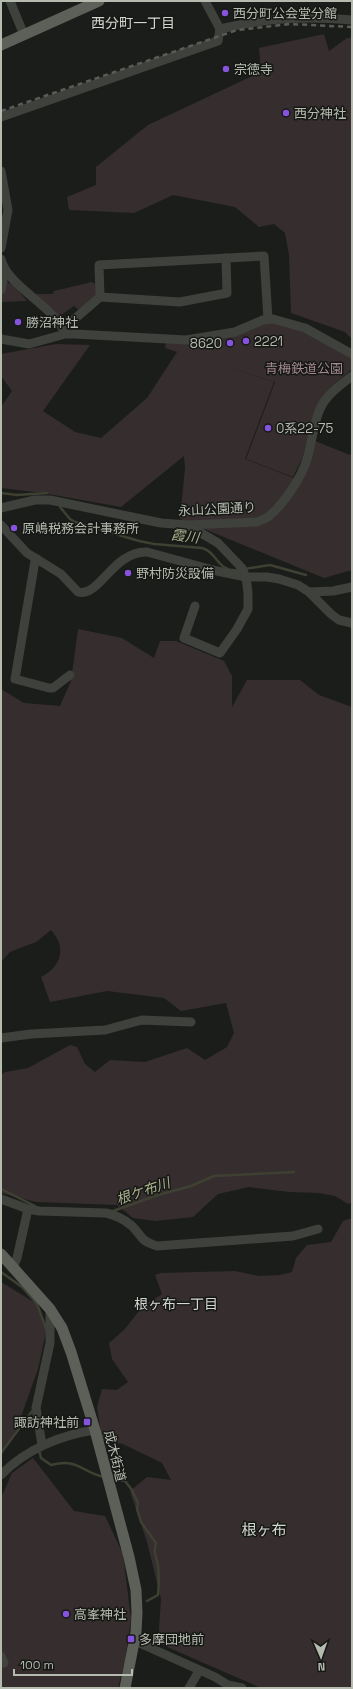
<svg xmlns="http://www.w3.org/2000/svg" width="353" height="1689" viewBox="0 0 353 1689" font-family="'Space Grotesk','Noto Sans JP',sans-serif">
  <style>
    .green { fill: #362d2f }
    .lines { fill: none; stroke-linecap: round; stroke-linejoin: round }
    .stream { stroke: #3e4032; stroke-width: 2.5 }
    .minor { stroke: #3f413c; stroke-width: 9 }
    .major { stroke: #5c6059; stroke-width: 11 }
    .rail { stroke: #595c56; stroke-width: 2.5; stroke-dasharray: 5 4; stroke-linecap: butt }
    .poi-dot { fill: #8553dd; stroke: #161816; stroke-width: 1.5 }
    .labels { text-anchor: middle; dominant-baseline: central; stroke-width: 3; stroke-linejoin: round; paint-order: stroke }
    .poi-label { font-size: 13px; fill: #b6bbaf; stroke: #161816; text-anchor: start }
    .park-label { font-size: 13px; fill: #a3898f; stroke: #161816 }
    .street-label { font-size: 13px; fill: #b6bbaf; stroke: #161816 }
    .neighbourhood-label { font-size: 14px; fill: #d4d7d0; stroke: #161816 }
    .water-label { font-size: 14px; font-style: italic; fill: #aab18b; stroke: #161816 }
    .quarter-label { font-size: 15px; fill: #d4d7d0; stroke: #161816 }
  </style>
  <rect width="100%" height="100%" fill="#1b1d1b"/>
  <g class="green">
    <polygon points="324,34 329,51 347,38 352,38 352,339 345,332 291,313 289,255 285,233 274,224 259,227 235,207 173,195 134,213 69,210 67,197 96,185 96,167 148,125 261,72 259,48"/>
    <polygon points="1,278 14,286 27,301 2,302 1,303"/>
    <polygon points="92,282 95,284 96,296 79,310 74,306 58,317 35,294 53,294 54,291"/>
    <polygon points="271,322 306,332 352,358 352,369 330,388 319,402 314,414 303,457 293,477 246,459 275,382 217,364 274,382 245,459 299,480 315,441 350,455 352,452 352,570 324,578 180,519 185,468 184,456 121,507 43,493 1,488 1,407 12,391 1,376 1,354 56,344 90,345 43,411 75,432 101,438 147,398 177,352 165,348 166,343"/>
    <path d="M78,629L122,638L154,658L160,641H176L224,661L232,676V707L247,680H300L319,695L352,707V1202L348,1204L335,1196L319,1193L289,1192L249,1187L218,1194L193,1217L156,1221L133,1218L117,1205L36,1202L1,1193V1075L5,1072L28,1068L70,1045L77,1047L85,1064L95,1072L110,1060L145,1062L187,1048L205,1060L227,1047L234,1033L226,1003L181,1011L164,998L107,991L50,1002L41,977C53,971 62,961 60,947C60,941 54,934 51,930L36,942L10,952L1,962V689L24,703L60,706L71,681Z"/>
    <polygon points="352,1218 352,1688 261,1688 158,1643 161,1599 147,1542 130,1491 147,1477 171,1480 162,1463 123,1444 102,1440 97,1407 102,1389 117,1390 128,1382 112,1359 109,1343 124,1330 143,1306 162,1294 155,1275 161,1273 235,1271 259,1276 280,1275 292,1272 296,1258 307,1245 331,1242 343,1221"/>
    <polygon points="1,1282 37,1304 47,1327 38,1369 13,1439 1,1451"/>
    <polygon points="33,1458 74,1511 105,1516 123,1554 131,1619 125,1660 118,1688 1,1688 1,1498 12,1473"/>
  </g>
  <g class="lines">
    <g class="stream">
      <polyline points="1,493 17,495 47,493"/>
      <path d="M60,507L70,519L75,522L139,541L154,544L202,548C218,552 217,573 239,570"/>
      <polyline points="244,569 270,565 306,575"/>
      <polyline points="1,1189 35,1206"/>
      <polyline points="113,1211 158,1195 191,1186 214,1176 294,1172"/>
      <polyline points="1,1272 22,1287 37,1304 47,1331"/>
      <path d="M39,1450L41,1458L51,1465C79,1458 81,1472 104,1477"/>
      <polyline points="1,1453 33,1410"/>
      <path d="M111,1478L125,1481L132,1490L138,1503L137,1509L141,1522L156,1543C153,1553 156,1555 158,1565C159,1575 159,1585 158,1595L147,1601"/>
    </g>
    <g class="minor">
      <polyline points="10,1 24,35"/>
      <path d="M220,29C266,18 304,16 352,20"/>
      <polyline points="1,117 218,41 220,29 205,1"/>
      <polyline points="1,171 8,210 1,248"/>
      <path d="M1,259C7,286 54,306 65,333"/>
      <polyline points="1,290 5,270"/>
      <polyline points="100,297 99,265 264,256 268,319"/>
      <polyline points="63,329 100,297 180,302 227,293 226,258"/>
      <polyline points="1,339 29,344 65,334 75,334 186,340 235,332 263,320 273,319 305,328 352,354"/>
      <path d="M1,508L35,500H50L161,523L188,525L257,522C261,520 265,519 268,517C283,505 302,477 307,459C312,443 313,424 320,409C326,395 340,385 352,376"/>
      <path d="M1,525L27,553L61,574L78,592C99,598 113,551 147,552L217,571L246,577H267L279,579L298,585L309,592L331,614L339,620L352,623"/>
      <polyline points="189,526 218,543 242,568 246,577 248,593 248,609 237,629 220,653 184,638 195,606"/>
      <polyline points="37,559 35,561 15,679 49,688 53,688 70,675"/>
      <polyline points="309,592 333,591 352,587"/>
      <polyline points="1,1038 31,1034 105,1030 142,1020 191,1022"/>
      <path d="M1,1199L28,1209L39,1211L106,1213C115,1215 125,1220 132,1226C144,1238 139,1240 157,1246L293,1236L318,1229"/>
      <polyline points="13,1267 17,1258 28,1209"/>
      <polyline points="42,1445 36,1408 50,1343 50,1309"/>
      <path d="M1,1475C25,1450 60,1435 95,1430"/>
      <polyline points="135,1641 215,1677 228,1685 242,1688"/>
      <polyline points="1,1656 4,1663"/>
      <polyline points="189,1688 199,1671"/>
    </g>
    <g class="major">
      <polyline points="1,45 99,1"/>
      <polyline points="1,1254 50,1309 62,1328 71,1352 95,1430 129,1557 136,1590 137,1613 136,1632 125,1688"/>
    </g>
    <polyline class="rail" points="1,111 237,30 290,24 352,27"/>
  </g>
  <g class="poi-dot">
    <circle cx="225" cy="13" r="4"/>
    <circle cx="226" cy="69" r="4"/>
    <circle cx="286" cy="113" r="4"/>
    <circle cx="18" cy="322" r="4"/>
    <circle cx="246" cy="341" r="4"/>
    <circle cx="230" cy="343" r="4"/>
    <circle cx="268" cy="428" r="4"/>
    <circle cx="14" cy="528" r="4"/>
    <circle cx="128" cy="573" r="4"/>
    <rect x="83" y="1418" width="8" height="8" rx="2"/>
    <circle cx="66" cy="1614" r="4"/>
    <rect x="127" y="1635" width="8" height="8" rx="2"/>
  </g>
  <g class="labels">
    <g class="poi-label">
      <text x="233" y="13">西分町公会堂分館</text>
      <text x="234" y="69">宗徳寺</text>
      <text x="294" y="113">西分神社</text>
      <text x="26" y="322">勝沼神社</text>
      <text x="254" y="341">2221</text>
      <text x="222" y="343" text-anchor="end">8620</text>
      <text x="276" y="428">0系22-75</text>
      <text x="22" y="528">原嶋税務会計事務所</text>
      <text x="136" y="573">野村防災設備</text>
      <text x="79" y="1422" text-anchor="end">諏訪神社前</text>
      <text x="74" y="1614">高峯神社</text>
      <text x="139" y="1639">多摩団地前</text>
    </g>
    <g class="park-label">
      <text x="304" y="368">青梅鉄道公園</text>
    </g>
    <g class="street-label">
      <text transform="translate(217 509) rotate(-3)">永山公園通り</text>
      <text transform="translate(115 1456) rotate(76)">成木街道</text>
    </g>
    <g class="neighbourhood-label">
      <text x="133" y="23">西分町一丁目</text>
      <text x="176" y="1304">根ヶ布一丁目</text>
    </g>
    <g class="water-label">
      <text transform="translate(185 536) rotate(7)">霞川</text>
      <text transform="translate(143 1191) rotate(-19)">根ケ布川</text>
    </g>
    <g class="quarter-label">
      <text x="264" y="1529">根ヶ布</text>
    </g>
  </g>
  <rect width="353" height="1689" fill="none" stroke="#b6bbaf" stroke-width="4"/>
  <g transform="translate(321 1657) rotate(178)" stroke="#161816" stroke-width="3" paint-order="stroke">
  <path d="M0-3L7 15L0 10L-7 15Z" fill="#b6bbaf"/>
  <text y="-6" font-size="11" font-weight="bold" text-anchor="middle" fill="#b6bbaf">N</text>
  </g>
  <path d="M14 1669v6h118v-6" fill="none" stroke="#b6bbaf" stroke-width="2"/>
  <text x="20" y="1669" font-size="12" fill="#b6bbaf" stroke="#161816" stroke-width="3" paint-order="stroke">100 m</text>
</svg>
